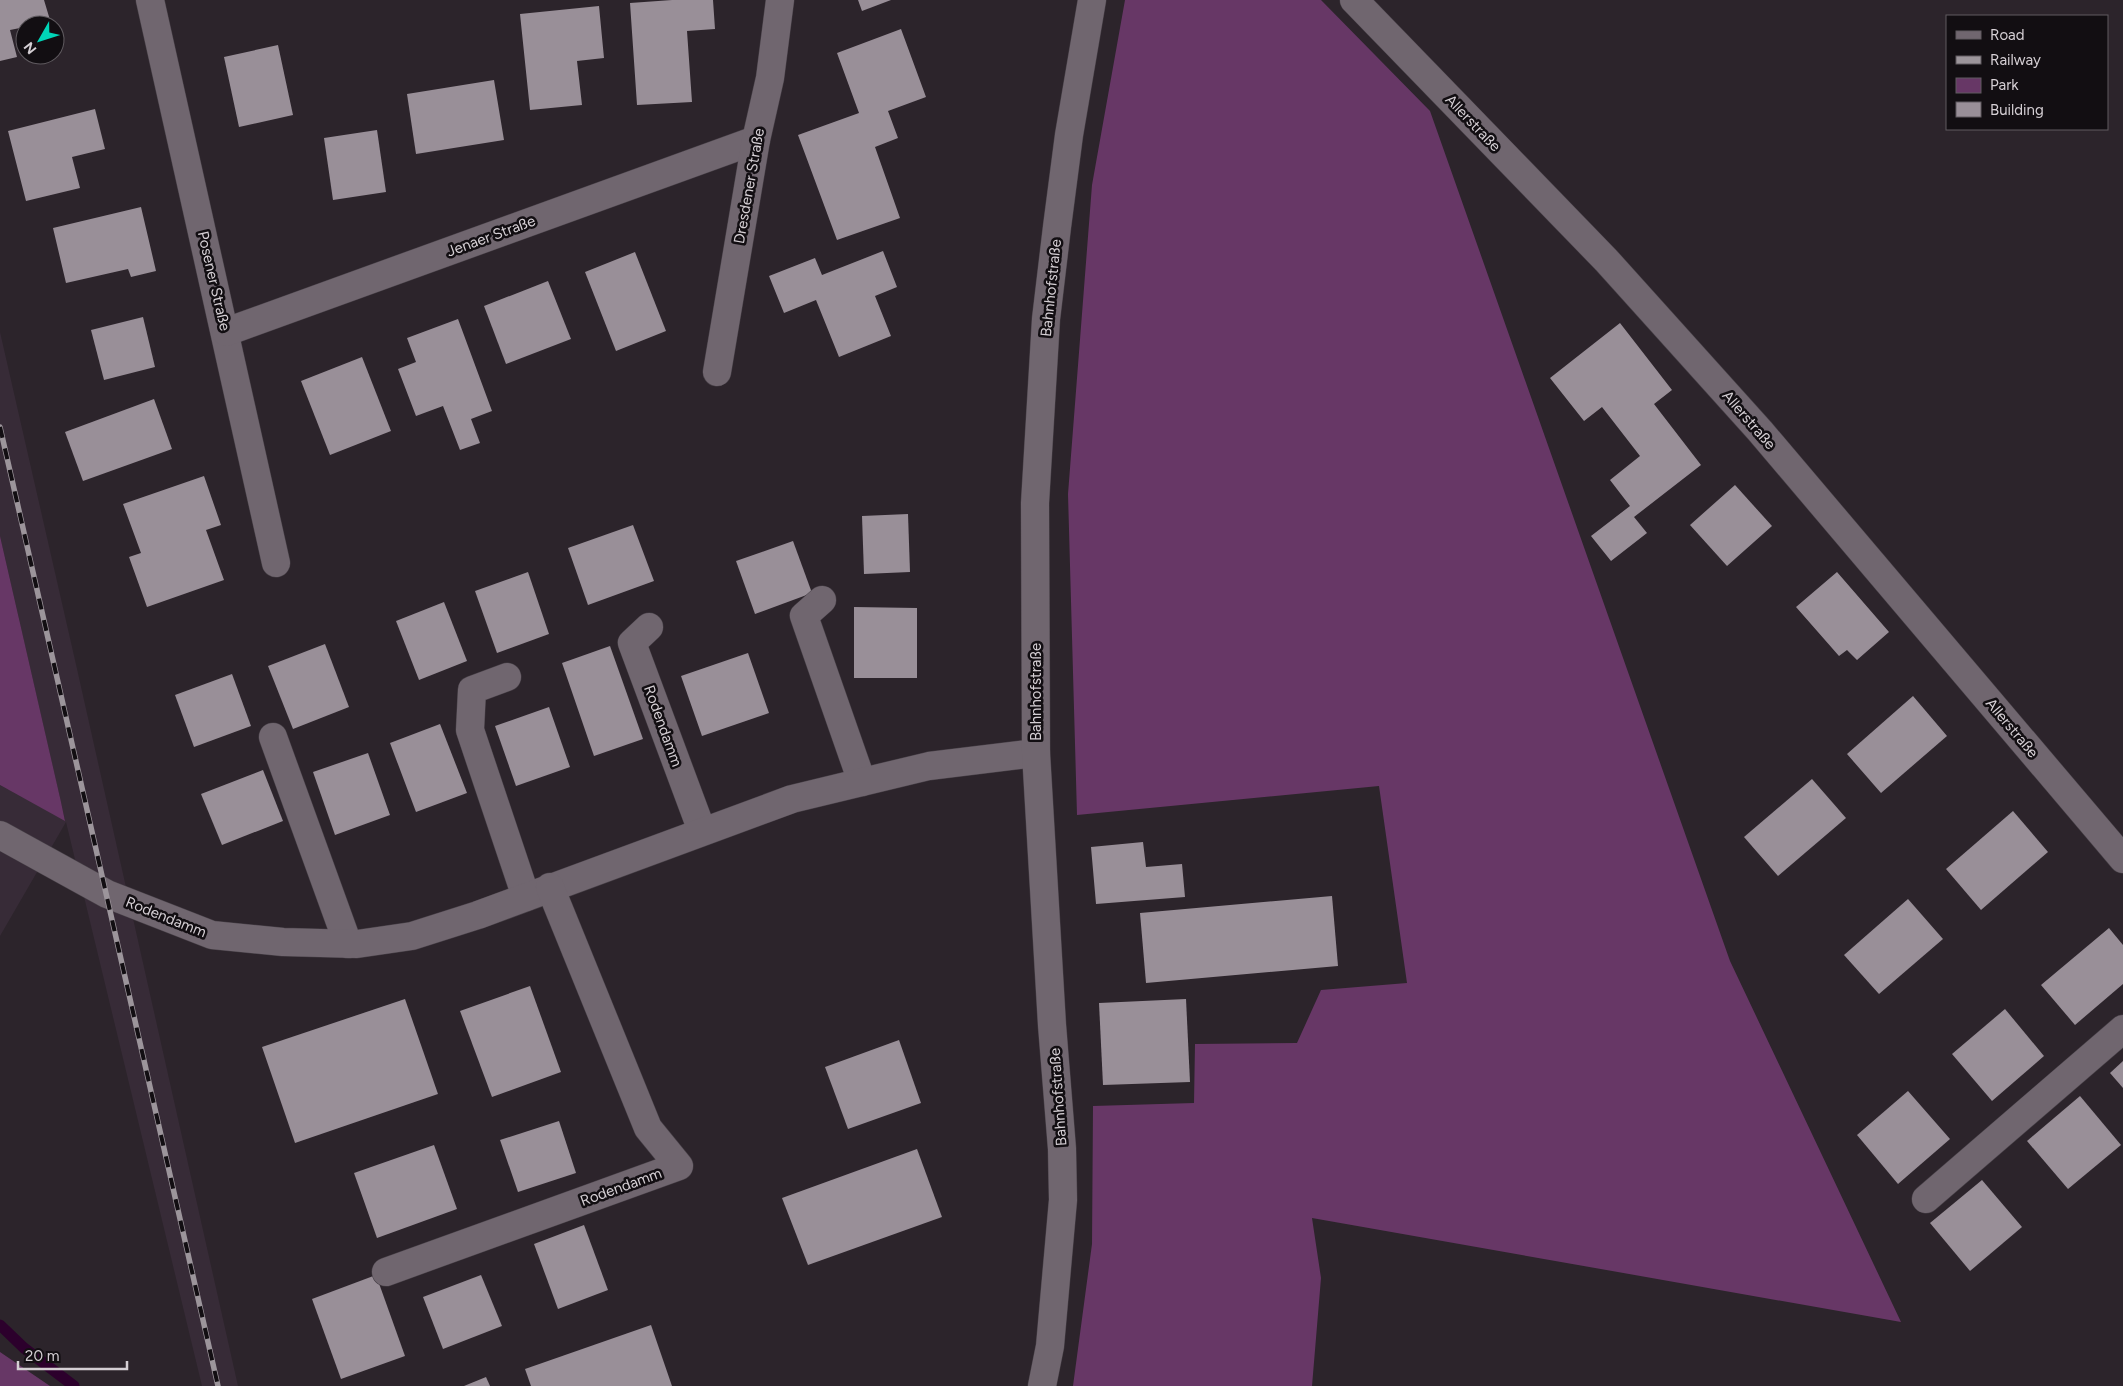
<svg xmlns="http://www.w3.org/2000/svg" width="2123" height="1386" viewBox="0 0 2123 1386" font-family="Figtree,sans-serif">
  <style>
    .built { fill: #372b37 }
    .green { fill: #673766 }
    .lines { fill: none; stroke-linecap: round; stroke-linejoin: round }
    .stream { stroke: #2c002c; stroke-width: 11 }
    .building { fill: #998f98 }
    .minor-casing { stroke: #463f46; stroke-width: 29 }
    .minor { stroke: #70666f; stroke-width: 28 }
    .rail-casing { stroke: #9c959b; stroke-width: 5.5 }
    .rail { stroke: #120e12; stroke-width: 4; stroke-dasharray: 11; stroke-linecap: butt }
    .labels { text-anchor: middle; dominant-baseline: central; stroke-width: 5; stroke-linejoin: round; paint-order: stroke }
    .street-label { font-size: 15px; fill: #d5cfd4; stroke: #120e12 }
  </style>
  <rect width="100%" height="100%" fill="#2c242b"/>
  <polygon class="built" points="0,332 75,660 238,1386 202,1386 66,822 0,936 0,785 65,820 0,536"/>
  <g class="green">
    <polygon points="1125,0 1321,0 1430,111 1730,961 1901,1322 1312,1218 1321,1278 1312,1386 1073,1386 1092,1244 1093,1106 1194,1103 1195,1044 1297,1043 1321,990 1407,983 1379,786 1077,815 1068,494 1092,185"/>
    <polygon points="0,536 61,802 65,821 0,785"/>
    <polygon points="0,1352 50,1386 0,1386"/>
  </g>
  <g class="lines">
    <polyline class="stream" points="0,1325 24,1348 74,1386"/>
  </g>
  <g class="building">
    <polygon points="0,0 44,0 50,20 25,25 25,27 10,30 17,57 0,61"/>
    <polygon points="672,0 713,0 715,29 687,31 692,102 637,105 630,3"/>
    <polygon points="858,0 891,0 862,11"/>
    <polygon points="599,6 604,58 577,61 582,105 530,110 520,14"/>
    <polygon points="901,29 926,97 888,111 898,138 875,147 900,218 837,240 798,135 859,113 837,53"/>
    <polygon points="278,45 293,115 239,127 224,57"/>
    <polygon points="494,80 504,140 416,154 407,94"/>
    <polygon points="95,109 105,149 72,157 80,188 26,201 8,131"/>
    <polygon points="377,130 386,192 333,200 324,138"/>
    <polygon points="141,207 156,271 131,277 128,269 66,283 53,228"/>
    <polygon points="883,251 897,287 875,296 891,336 839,357 816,300 784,313 769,276 815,258 822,275"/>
    <polygon points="635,252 666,331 616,351 585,272"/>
    <polygon points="548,281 571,339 506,364 484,306"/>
    <polygon points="143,317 155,367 104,380 91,330"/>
    <polygon points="458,319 492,411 471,419 480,443 460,450 443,406 416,416 398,369 416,362 407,338"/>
    <polygon points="1620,323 1672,390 1654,404 1701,465 1634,517 1647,533 1611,561 1591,536 1630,506 1610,480 1640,456 1602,407 1584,421 1550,378"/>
    <polygon points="362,357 391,431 330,455 301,381"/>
    <polygon points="154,399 172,449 83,481 65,432"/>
    <polygon points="204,476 221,525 206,530 224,580 147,607 129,557 141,553 123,504"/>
    <polygon points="1735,485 1772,526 1727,566 1690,525"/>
    <polygon points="908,514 910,572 864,574 862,516"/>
    <polygon points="633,525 654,581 588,605 568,548"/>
    <polygon points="793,541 812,593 755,614 736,561"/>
    <polygon points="528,572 549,634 497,653 475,591"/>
    <polygon points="1837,572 1889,632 1857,660 1847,650 1839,656 1796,607"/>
    <polygon points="444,602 467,661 419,680 396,621"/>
    <polygon points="854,607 917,608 917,678 854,678"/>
    <polygon points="325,644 349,707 293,729 268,666"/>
    <polygon points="610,646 643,739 594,756 562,663"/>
    <polygon points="748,653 769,713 702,736 681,676"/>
    <polygon points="232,674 251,726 194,747 175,695"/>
    <polygon points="1913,696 1947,736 1881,793 1847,754"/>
    <polygon points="549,707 570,767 516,786 495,726"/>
    <polygon points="440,724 467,793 416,812 390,743"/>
    <polygon points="368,753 390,815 335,835 313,772"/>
    <polygon points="263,770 283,821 222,845 201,794"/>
    <polygon points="1812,779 1846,818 1778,876 1744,837"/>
    <polygon points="2013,811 2048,852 1981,910 1946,869"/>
    <polygon points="1143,842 1146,867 1182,864 1185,897 1096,904 1091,847"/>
    <polygon points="1332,896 1338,966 1146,983 1140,913"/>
    <polygon points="1908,899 1943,939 1879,994 1844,955"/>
    <polygon points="2109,928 2123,945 2123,984 2075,1025 2041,985"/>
    <polygon points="530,986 561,1072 492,1097 460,1011"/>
    <polygon points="405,999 438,1094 295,1143 262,1047"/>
    <polygon points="1186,999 1190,1082 1103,1085 1099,1003"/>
    <polygon points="2005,1009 2044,1056 1992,1101 1952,1054"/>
    <polygon points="899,1040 921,1103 848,1129 825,1067"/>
    <polygon points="2123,1061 2123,1088 2110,1073"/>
    <polygon points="1908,1091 1950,1139 1898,1184 1857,1135"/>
    <polygon points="2080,1096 2121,1145 2068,1189 2027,1141"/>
    <polygon points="559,1121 576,1173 518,1192 500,1140"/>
    <polygon points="434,1145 457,1209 377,1238 354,1173"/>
    <polygon points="917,1149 942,1217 808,1265 782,1198"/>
    <polygon points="1982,1180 2022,1227 1970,1271 1930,1223"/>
    <polygon points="584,1225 608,1290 558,1309 534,1244"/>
    <polygon points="376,1275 405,1356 341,1379 312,1299"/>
    <polygon points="481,1275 502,1326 443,1349 423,1297"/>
    <polygon points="651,1325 672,1386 531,1386 525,1369"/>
    <polygon points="486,1377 490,1386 464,1386"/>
  </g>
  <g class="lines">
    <defs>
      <g id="minor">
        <polyline points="150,0 276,563"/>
        <polyline points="1354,0 1606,260 1760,431 2123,859"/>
        <polyline points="226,332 756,140"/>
        <polyline points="717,372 756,140 770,78 780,0"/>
        <polyline points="822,600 804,616 862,782"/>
        <polyline points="649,627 632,643 702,831"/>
        <polyline points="507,677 472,690 470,730 526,897"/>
        <polyline points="273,737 348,944"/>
        <polyline points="0,835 107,894 212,935 283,942 357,944 412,936 478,915 792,799 929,766 1036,753"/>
        <polyline points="1926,1199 2123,1029"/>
        <polyline points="386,1272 679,1166 648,1128 550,887"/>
        <polyline points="1042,1386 1050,1346 1063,1200 1062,1149 1052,1025 1036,753 1035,503 1046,319 1057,227 1069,135 1092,0"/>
      </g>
    </defs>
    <use href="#minor" class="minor-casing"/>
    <use href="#minor" class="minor"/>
    <defs>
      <polyline id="rail" points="0,427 218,1386"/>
    </defs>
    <use href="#rail" class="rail-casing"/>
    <use href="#rail" class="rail"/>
  </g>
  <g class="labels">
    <g class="street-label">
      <text transform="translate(1473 123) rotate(46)">Allerstraße</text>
      <text transform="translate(749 186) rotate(-80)">Dresdener Straße</text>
      <text transform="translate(491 236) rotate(-20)">Jenaer Straße</text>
      <text transform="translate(214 281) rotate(77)">Posener Straße</text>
      <text transform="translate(1051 288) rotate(-84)">Bahnhofstraße</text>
      <text transform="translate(1749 420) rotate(49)">Allerstraße</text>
      <text transform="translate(1036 692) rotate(-90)">Bahnhofstraße</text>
      <text transform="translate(663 726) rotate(70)">Rodendamm</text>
      <text transform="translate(2012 728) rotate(50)">Allerstraße</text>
      <text transform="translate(166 917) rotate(22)">Rodendamm</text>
      <text transform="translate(1058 1097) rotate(-94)">Bahnhofstraße</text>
      <text transform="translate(621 1187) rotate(-20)">Rodendamm</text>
    </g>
  </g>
  <rect x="1946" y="15" width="162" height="115" fill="#120e12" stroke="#605b60"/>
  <rect x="1956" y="31" width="25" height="8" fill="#70666f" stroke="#605b60"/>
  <text x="1990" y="40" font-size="15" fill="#d5cfd4">Road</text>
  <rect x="1956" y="56" width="25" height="8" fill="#9c959b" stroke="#605b60"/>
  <text x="1990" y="65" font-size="15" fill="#d5cfd4">Railway</text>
  <rect x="1956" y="78" width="25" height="15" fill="#673766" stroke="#605b60"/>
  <text x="1990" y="90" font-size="15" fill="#d5cfd4">Park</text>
  <rect x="1956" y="102" width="25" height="15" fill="#998f98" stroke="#605b60"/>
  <text x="1990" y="115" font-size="15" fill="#d5cfd4">Building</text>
  <g transform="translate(40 40) rotate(231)"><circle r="24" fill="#120e12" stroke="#605b60"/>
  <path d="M0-4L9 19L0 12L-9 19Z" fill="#00d5b7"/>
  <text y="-8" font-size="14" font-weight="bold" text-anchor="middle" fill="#d5cfd4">N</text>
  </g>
  <path d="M18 1361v8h109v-8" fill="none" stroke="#d5cfd4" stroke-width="2.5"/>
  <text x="25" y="1361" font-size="15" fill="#d5cfd4" stroke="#120e12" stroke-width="4" paint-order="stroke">20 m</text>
</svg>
